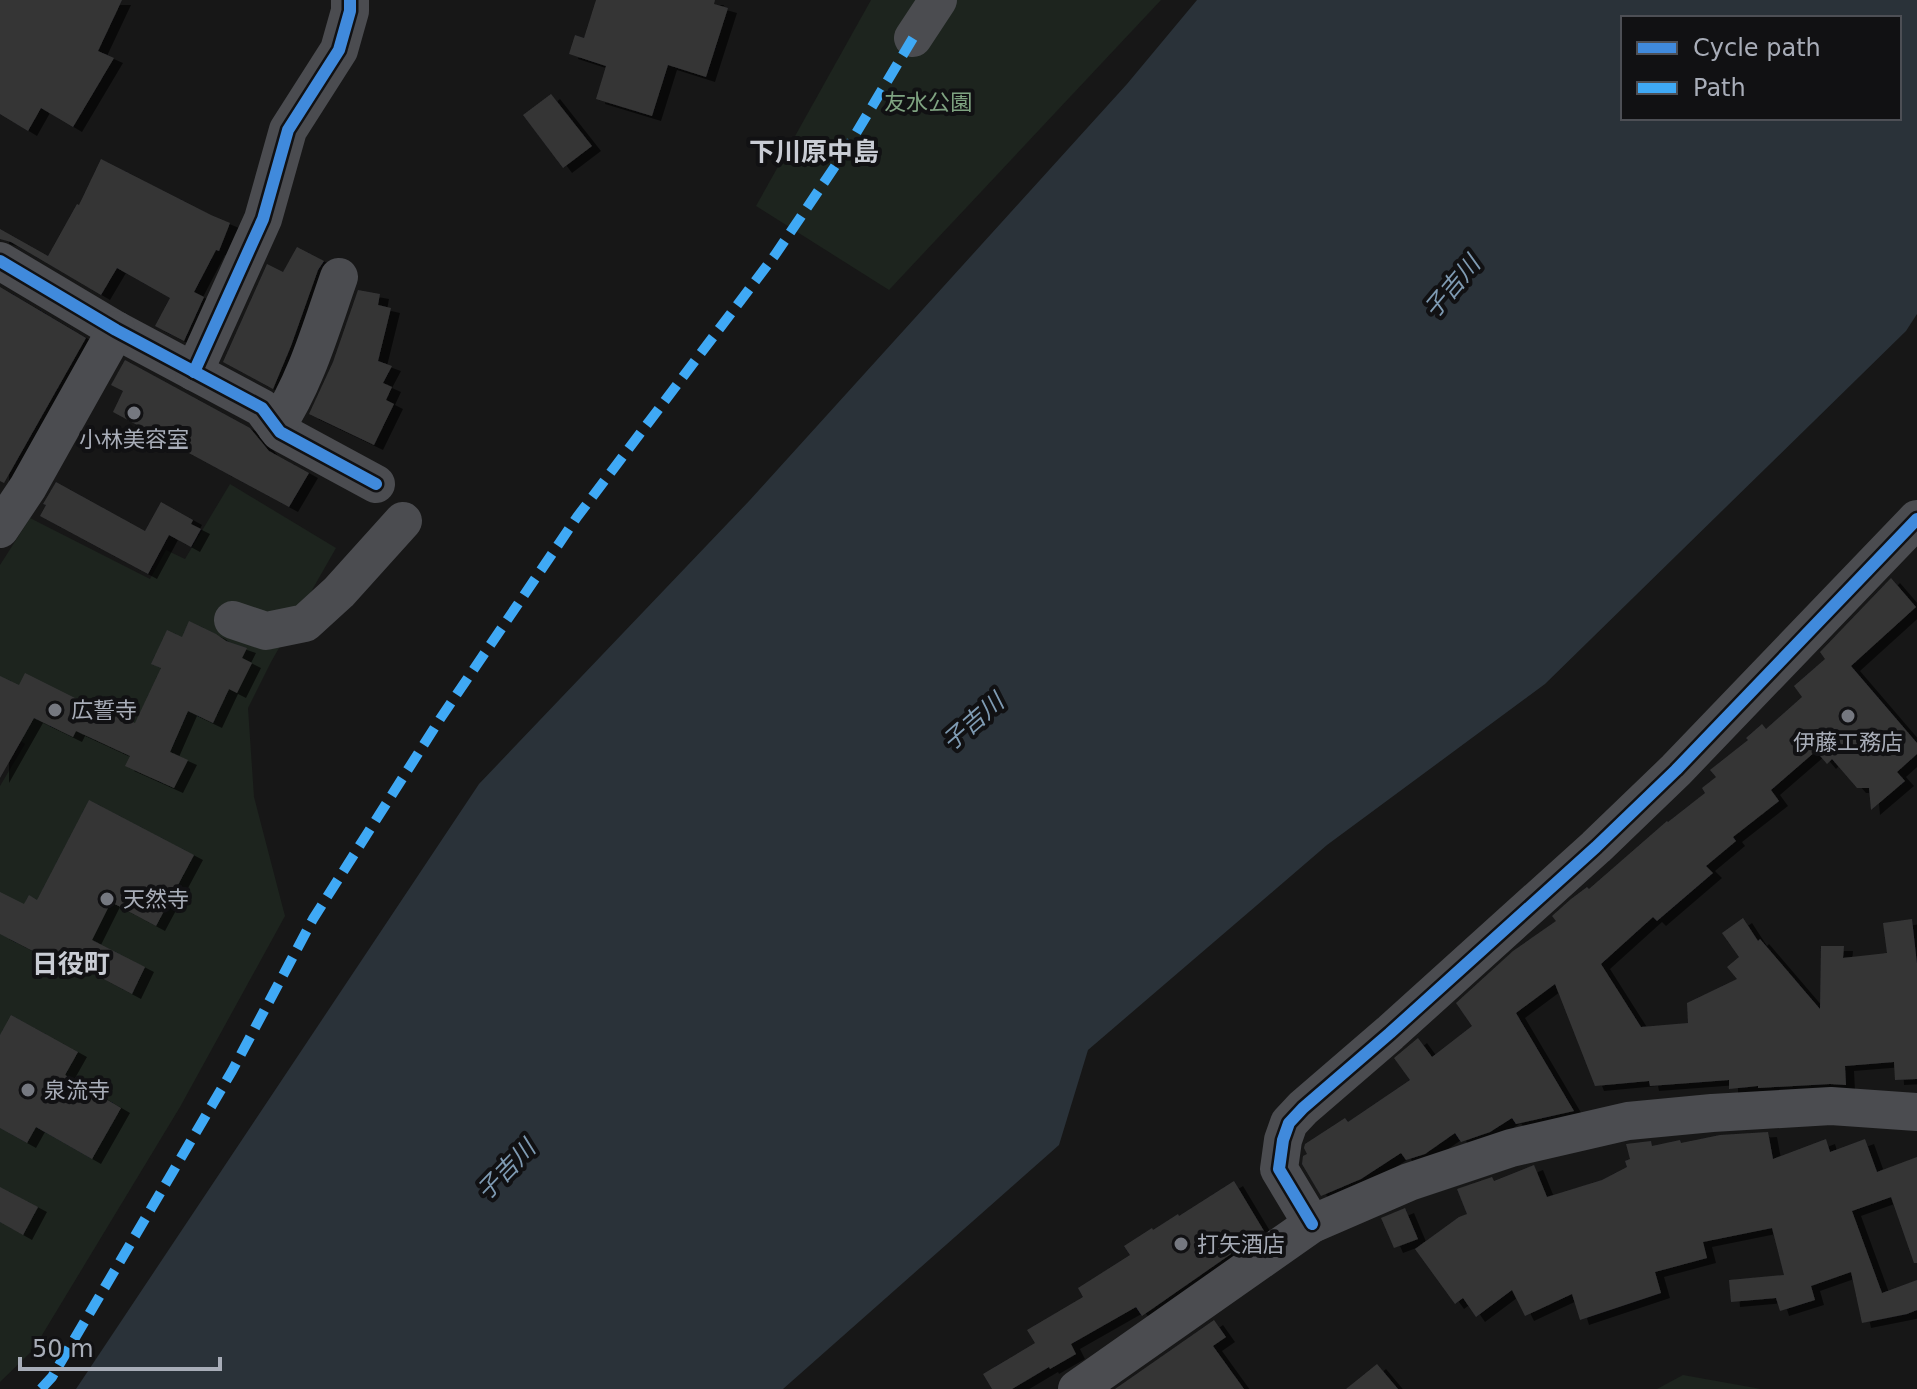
<svg xmlns="http://www.w3.org/2000/svg" width="1917" height="1389" viewBox="0 0 1917 1389" font-family="'DejaVu Sans','Noto Sans JP',sans-serif">
  <style>
    .green { fill: #1d241e }
    .water { fill: #2a3239; fill-rule: evenodd }
    .building { fill: #353536; filter: url(#shadow) }
    .lines { fill: none; stroke-linecap: round; stroke-linejoin: round }
    .minor { stroke: #4b4c50; stroke-width: 38 }
    .quiet { stroke: #3fa9f5; stroke-width: 10; stroke-dasharray: 20 10; stroke-linecap: butt }
    .cycleway-casing { stroke: #111113; stroke-width: 17 }
    .cycleway { stroke: #408adc; stroke-width: 12 }
    .poi-dot { fill: #757880; stroke: #111113; stroke-width: 3 }
    .labels { text-anchor: middle; dominant-baseline: central; stroke-width: 8; stroke-linejoin: round; paint-order: stroke }
    .park-label { font-size: 22px; fill: #7fa381; stroke: #111113 }
    .poi-label { font-size: 22px; fill: #a8adb8; stroke: #111113; text-anchor: start }
    .water-label { font-size: 24px; font-style: italic; fill: #7f9bb3; stroke: #111113 }
    .quarter-label { font-size: 26px; font-weight: bold; fill: #c9ccd4; stroke: #111113 }
  </style>
  <defs>
    <filter id="shadow"><feDropShadow dx="9" dy="5" stdDeviation="0" flood-color="#0009"/></filter>
  </defs>
  <rect width="100%" height="100%" fill="#171717"/>
  <g class="green">
    <polygon points="871,0 1161,0 889,290 756,206"/>
    <polygon points="230,484 336,548 271,662 248,708 254,797 285,916 180,1107 33,1350 0,1382 0,786 25,744 0,726 0,565 30,518 150,579 166,550 185,559"/>
    <polygon points="1683,1375 1761,1389 1657,1389"/>
  </g>
  <path class="water" d="M1197,0H1917V314L1906,331L1545,684L1327,845L1088,1050L1059,1145L783,1389H76L479,784L750,500L1127,84ZM1623,18H1899V118H1623Z"/>
  <g class="building">
    <polygon points="0,0 122,0 98,51 114,58 73,127 41,108 28,131 0,114"/>
    <polygon points="596,0 715,0 714,4 728,8 706,77 668,65 652,116 596,99 606,66 569,54 575,35 584,38"/>
    <polygon points="551,94 592,146 563,168 523,115"/>
    <polygon points="101,159 211,215 230,223 219,251 216,250 194,292 204,297 184,341 155,326 170,298 117,268 101,295 11,242 0,239 0,229 48,256 77,204 79,205"/>
    <polygon points="297,247 324,261 318,270 291,346 273,389 223,362 267,264 283,272"/>
    <polygon points="0,287 86,338 4,483 0,481"/>
    <polygon points="358,290 380,294 378,305 391,308 378,361 392,366 383,383 392,387 386,400 394,404 374,445 309,414 333,362"/>
    <polygon points="125,360 250,428 269,451 309,473 289,507 113,412 123,391 111,385"/>
    <polygon points="56,482 145,531 161,502 193,520 191,524 201,529 191,547 169,535 148,574 40,516 46,505 43,504"/>
    <polygon points="1891,578 1916,607 1851,666 1917,743 1917,754 1897,772 1905,781 1871,810 1869,788 1857,788 1832,759 1827,764 1816,751 1771,790 1779,801 1733,837 1736,841 1706,866 1713,873 1657,921 1653,917 1601,964 1641,1027 1688,1023 1687,1003 1737,979 1727,967 1739,957 1722,933 1743,918 1758,941 1760,939 1820,1009 1821,946 1844,946 1843,958 1887,953 1883,923 1912,919 1917,964 1917,1079 1895,1080 1894,1062 1845,1066 1846,1085 1830,1084 1758,1088 1758,1086 1729,1089 1729,1080 1650,1086 1649,1081 1595,1086 1555,984 1516,1013 1574,1111 1516,1124 1512,1118 1490,1132 1461,1142 1455,1133 1425,1154 1406,1160 1401,1153 1361,1179 1321,1196 1302,1164 1303,1156 1307,1154 1304,1148 1305,1144 1345,1118 1348,1122 1410,1080 1394,1058 1418,1038 1432,1057 1472,1026 1456,1003 1513,951 1556,921 1552,916 1571,899 1587,887 1589,889 1667,821 1668,822 1705,793 1702,788 1716,777 1710,770 1748,740 1746,738 1762,724 1766,729 1802,697 1794,686 1825,659 1820,652"/>
    <polygon points="189,621 216,634 226,641 247,648 242,658 252,663 237,693 229,689 213,723 188,711 170,752 188,760 174,788 125,766 130,756 76,731 73,737 34,718 0,778 0,676 19,685 25,673 115,718 117,714 135,723 161,668 151,664 167,630 182,637"/>
    <polygon points="89,800 194,855 156,926 111,902 92,940 145,967 132,994 62,957 58,964 0,934 0,892 24,904 29,895 37,900"/>
    <polygon points="11,1015 78,1052 65,1075 121,1108 92,1159 36,1127 27,1143 0,1128 0,1035"/>
    <polygon points="1768,1132 1773,1159 1826,1139 1830,1152 1865,1139 1877,1172 1917,1157 1917,1263 1914,1263 1891,1197 1852,1211 1882,1293 1917,1280 1917,1310 1907,1314 1862,1323 1851,1272 1811,1286 1815,1300 1780,1311 1776,1298 1731,1302 1729,1280 1784,1275 1772,1228 1703,1242 1707,1258 1655,1272 1661,1293 1580,1320 1572,1294 1525,1316 1512,1290 1476,1317 1463,1298 1455,1304 1415,1249 1459,1217 1467,1214 1457,1189 1492,1177 1494,1181 1534,1165 1547,1197 1602,1180 1627,1167 1625,1161 1630,1159 1626,1144 1651,1141 1652,1146 1680,1140 1681,1143 1720,1135"/>
    <polygon points="1234,1181 1264,1231 1142,1316 1136,1307 1071,1344 1076,1354 1050,1369 1049,1367 1012,1389 992,1389 983,1374 1035,1343 1027,1330 1083,1297 1078,1288 1130,1255 1124,1246 1152,1228 1153,1230 1178,1214 1179,1216"/>
    <polygon points="0,1187 38,1207 23,1235 0,1222"/>
    <polygon points="1405,1208 1418,1239 1394,1248 1381,1218"/>
    <polygon points="1214,1320 1226,1337 1213,1346 1244,1389 1115,1389"/>
    <polygon points="1377,1364 1398,1389 1346,1389"/>
  </g>
  <g class="lines">
    <g class="minor">
      <polyline points="913,38 938,0"/>
      <polyline points="0,261 116,330 262,408 280,432 376,484"/>
      <polyline points="194,372 263,219 288,130 339,50 350,11 350,0"/>
      <path d="M276,427C306,382 321,328 339,277"/>
      <polyline points="0,529 28,487 116,330"/>
      <polyline points="233,620 266,631 305,623 339,592 403,521"/>
      <polyline points="1312,1224 1279,1169 1283,1140 1289,1123 1303,1108 1390,1033 1596,847 1676,770 1917,519"/>
      <polyline points="1077,1389 1312,1224 1409,1182 1511,1148 1628,1121 1712,1113 1831,1106 1917,1112"/>
    </g>
    <polyline class="quiet" points="41,1389 52,1377 232,1071 313,919 440,719 577,517 775,255 846,150 913,38"/>
    <defs>
      <g id="cycleway">
        <polyline points="0,261 116,330 262,408 280,432 376,484"/>
        <polyline points="194,372 263,219 288,130 339,50 350,11 350,0"/>
        <polyline points="1312,1224 1279,1169 1283,1140 1289,1123 1303,1108 1390,1033 1596,847 1676,770 1917,519"/>
      </g>
    </defs>
    <use href="#cycleway" class="cycleway-casing"/>
    <use href="#cycleway" class="cycleway"/>
  </g>
  <g class="poi-dot">
    <circle cx="134" cy="413" r="8"/>
    <circle cx="55" cy="710" r="8"/>
    <circle cx="1848" cy="716" r="8"/>
    <circle cx="107" cy="899" r="8"/>
    <circle cx="28" cy="1090" r="8"/>
    <circle cx="1181" cy="1244" r="8"/>
  </g>
  <g class="labels">
    <g class="park-label">
      <text x="928" y="102">友水公園</text>
    </g>
    <g class="poi-label">
      <text x="134" y="439" text-anchor="middle">小林美容室</text>
      <text x="71" y="710">広誓寺</text>
      <text x="1848" y="742" text-anchor="middle">伊藤工務店</text>
      <text x="123" y="899">天然寺</text>
      <text x="44" y="1090">泉流寺</text>
      <text x="1197" y="1244">打矢酒店</text>
    </g>
    <g class="water-label">
      <text transform="translate(1452 287) rotate(-50)">子吉川</text>
      <text transform="translate(973 722) rotate(-41)">子吉川</text>
      <text transform="translate(506 1170) rotate(-46)">子吉川</text>
    </g>
    <g class="quarter-label">
      <text x="814" y="152">下川原中島</text>
      <text x="71" y="964">日役町</text>
    </g>
  </g>
  <rect x="1621" y="16" width="280" height="104" fill="#111113" stroke="#4d4f55" stroke-width="2"/>
  <rect x="1637" y="42" width="40" height="12" fill="#408adc" stroke="#4d4f55" stroke-width="2"/>
  <text x="1693" y="56" font-size="24" fill="#a8adb8">Cycle path</text>
  <rect x="1637" y="82" width="40" height="12" fill="#3fa9f5" stroke="#4d4f55" stroke-width="2"/>
  <text x="1693" y="96" font-size="24" fill="#a8adb8">Path</text>
  <path d="M20 1357v12h200v-12" fill="none" stroke="#a8adb8" stroke-width="4"/>
  <text x="32" y="1357" font-size="24" fill="#a8adb8" stroke="#111113" stroke-width="6" paint-order="stroke">50 m</text>
</svg>
